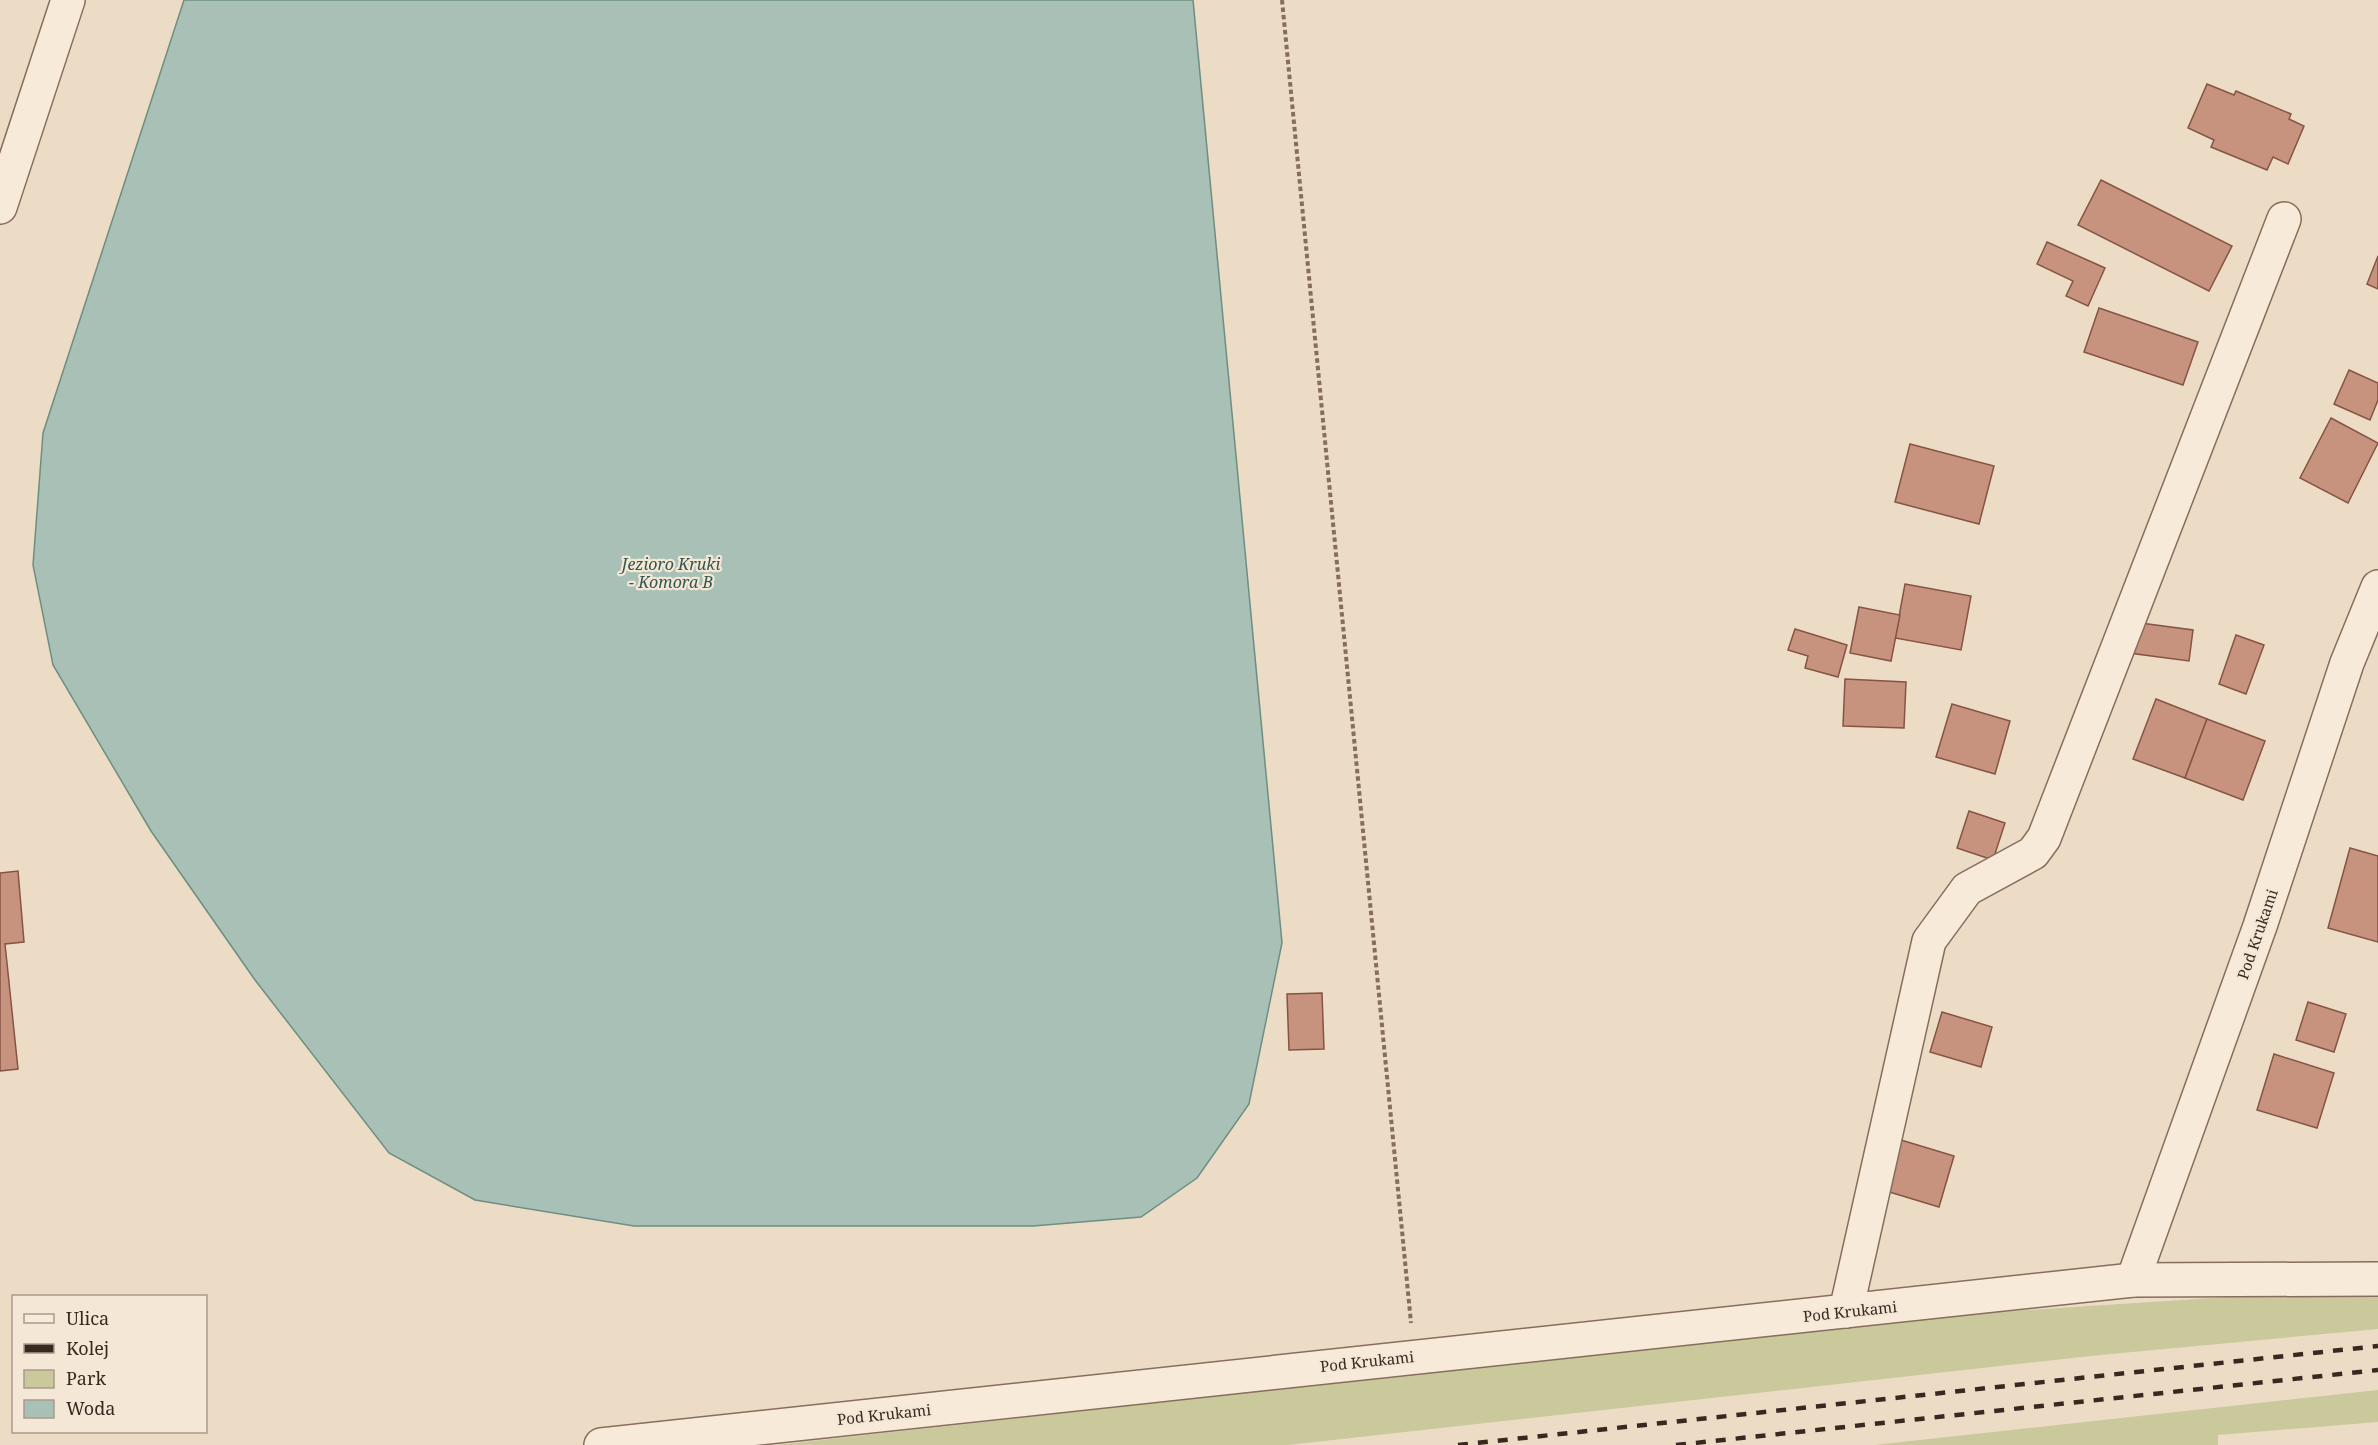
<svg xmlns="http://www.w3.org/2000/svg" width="2378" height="1445" viewBox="0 0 2378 1445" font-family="'Noto Serif',serif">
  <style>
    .green { fill: #cac99b }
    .water { fill: #a8c0b5; stroke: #6e8e82; stroke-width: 1.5 }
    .building { fill: #c8937e; stroke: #855444; stroke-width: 1.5 }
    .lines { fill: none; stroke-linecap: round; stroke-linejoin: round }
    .minor-casing { stroke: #876d5d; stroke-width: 36 }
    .path { stroke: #876d5d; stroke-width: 4; stroke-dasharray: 4.5 3; stroke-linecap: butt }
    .minor { stroke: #f7ead9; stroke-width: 33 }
    .rail { stroke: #382820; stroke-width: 4.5; stroke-dasharray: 10 10; stroke-linecap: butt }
    .labels { text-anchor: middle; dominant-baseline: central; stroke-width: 4.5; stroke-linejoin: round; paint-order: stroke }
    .street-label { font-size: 15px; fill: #382820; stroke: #f4e7d6 }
    .water-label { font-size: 16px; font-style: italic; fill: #30574f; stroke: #f4e7d6 }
  </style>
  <rect width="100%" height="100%" fill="#ecdcc6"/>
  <g class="green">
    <polygon points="2378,1294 2378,1329 2100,1355 1288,1445 776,1445 1951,1315 2227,1297"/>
    <polygon points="2378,1390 2378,1422 2218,1435 2218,1445 1874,1445"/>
  </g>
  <polygon class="water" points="184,0 1193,0 1282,943 1249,1104 1197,1178 1141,1217 1033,1226 634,1226 475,1200 389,1153 255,980 151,831 53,665 33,565 43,433"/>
  <g class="building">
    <polygon points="2207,84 2234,95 2236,91 2291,114 2289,119 2304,126 2288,164 2273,157 2267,170 2211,147 2214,140 2188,128"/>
    <polygon points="2101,180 2232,246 2209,291 2078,225"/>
    <polygon points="2047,242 2105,268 2088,306 2066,296 2073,281 2037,264"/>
    <polygon points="2378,256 2378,289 2367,284"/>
    <polygon points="2099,308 2198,342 2183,385 2084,352"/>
    <polygon points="2349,370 2378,383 2378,400 2370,420 2334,404"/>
    <polygon points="2331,418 2378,443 2348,503 2300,478"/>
    <polygon points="1910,444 1994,466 1979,524 1895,502"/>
    <polygon points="1905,584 1971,596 1961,650 1895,638"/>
    <polygon points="1859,607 1900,615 1891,661 1850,653"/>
    <polygon points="2133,622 2193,630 2189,661 2129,653"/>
    <polygon points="1795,629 1847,645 1838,677 1805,668 1808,656 1788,650"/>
    <polygon points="2236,635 2264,645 2246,694 2219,684"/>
    <polygon points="1845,679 1906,682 1904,728 1843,726"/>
    <polygon points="2156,699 2207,719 2185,778 2133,759"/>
    <polygon points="1952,704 2010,721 1995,774 1936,757"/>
    <polygon points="2207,719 2265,741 2243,800 2185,778"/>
    <polygon points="1969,811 2005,823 1993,860 1957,848"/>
    <polygon points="2350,848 2378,856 2378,942 2328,928"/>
    <polygon points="18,871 24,942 5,944 18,1069 0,1071 0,873"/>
    <polygon points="1322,993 1324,1049 1289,1050 1287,994"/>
    <polygon points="2308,1002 2346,1014 2334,1052 2296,1040"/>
    <polygon points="1942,1012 1992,1027 1981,1067 1930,1052"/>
    <polygon points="2274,1054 2334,1073 2317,1128 2257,1110"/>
    <polygon points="1901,1140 1954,1156 1939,1207 1886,1191"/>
  </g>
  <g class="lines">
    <defs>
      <g id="minor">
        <polyline points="0,207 68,0"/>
        <polyline points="2133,1280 2260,926 2347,663 2378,587"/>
        <polyline points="1846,1311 1929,941 1967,889 2033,853 2044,838 2284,219"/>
        <polyline points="601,1445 2133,1280 2378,1279"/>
      </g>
    </defs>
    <use href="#minor" class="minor-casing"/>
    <polyline class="path" points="1282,0 1411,1323"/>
    <use href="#minor" class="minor"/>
    <g class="rail">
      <polyline points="1458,1445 2378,1346"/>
      <polyline points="1676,1445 2378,1370"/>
    </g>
  </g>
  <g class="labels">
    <g class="street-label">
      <text transform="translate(2257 934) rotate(-71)">Pod Krukami</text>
      <text transform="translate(1850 1311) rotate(-6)">Pod Krukami</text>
      <text transform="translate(1367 1361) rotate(-6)">Pod Krukami</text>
      <text transform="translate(884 1414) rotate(-6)">Pod Krukami</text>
    </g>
    <g class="water-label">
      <text x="671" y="564">Jezioro Kruki<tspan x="671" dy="18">- Komora B</tspan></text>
    </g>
  </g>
  <rect x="12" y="1295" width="195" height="138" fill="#f4e7d6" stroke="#a99b8d" stroke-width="1.5"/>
  <rect x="24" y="1314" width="30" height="9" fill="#f7ead9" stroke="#a99b8d" stroke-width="1.5"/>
  <text x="66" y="1325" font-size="18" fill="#382820">Ulica</text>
  <rect x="24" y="1344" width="30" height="9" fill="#382820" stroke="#a99b8d" stroke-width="1.5"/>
  <text x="66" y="1355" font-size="18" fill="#382820">Kolej</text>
  <rect x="24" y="1370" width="30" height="18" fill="#cac99b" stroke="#a99b8d" stroke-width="1.5"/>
  <text x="66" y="1385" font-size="18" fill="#382820">Park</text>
  <rect x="24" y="1400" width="30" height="18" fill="#a8c0b5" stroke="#a99b8d" stroke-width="1.5"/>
  <text x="66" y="1415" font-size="18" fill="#382820">Woda</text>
</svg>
